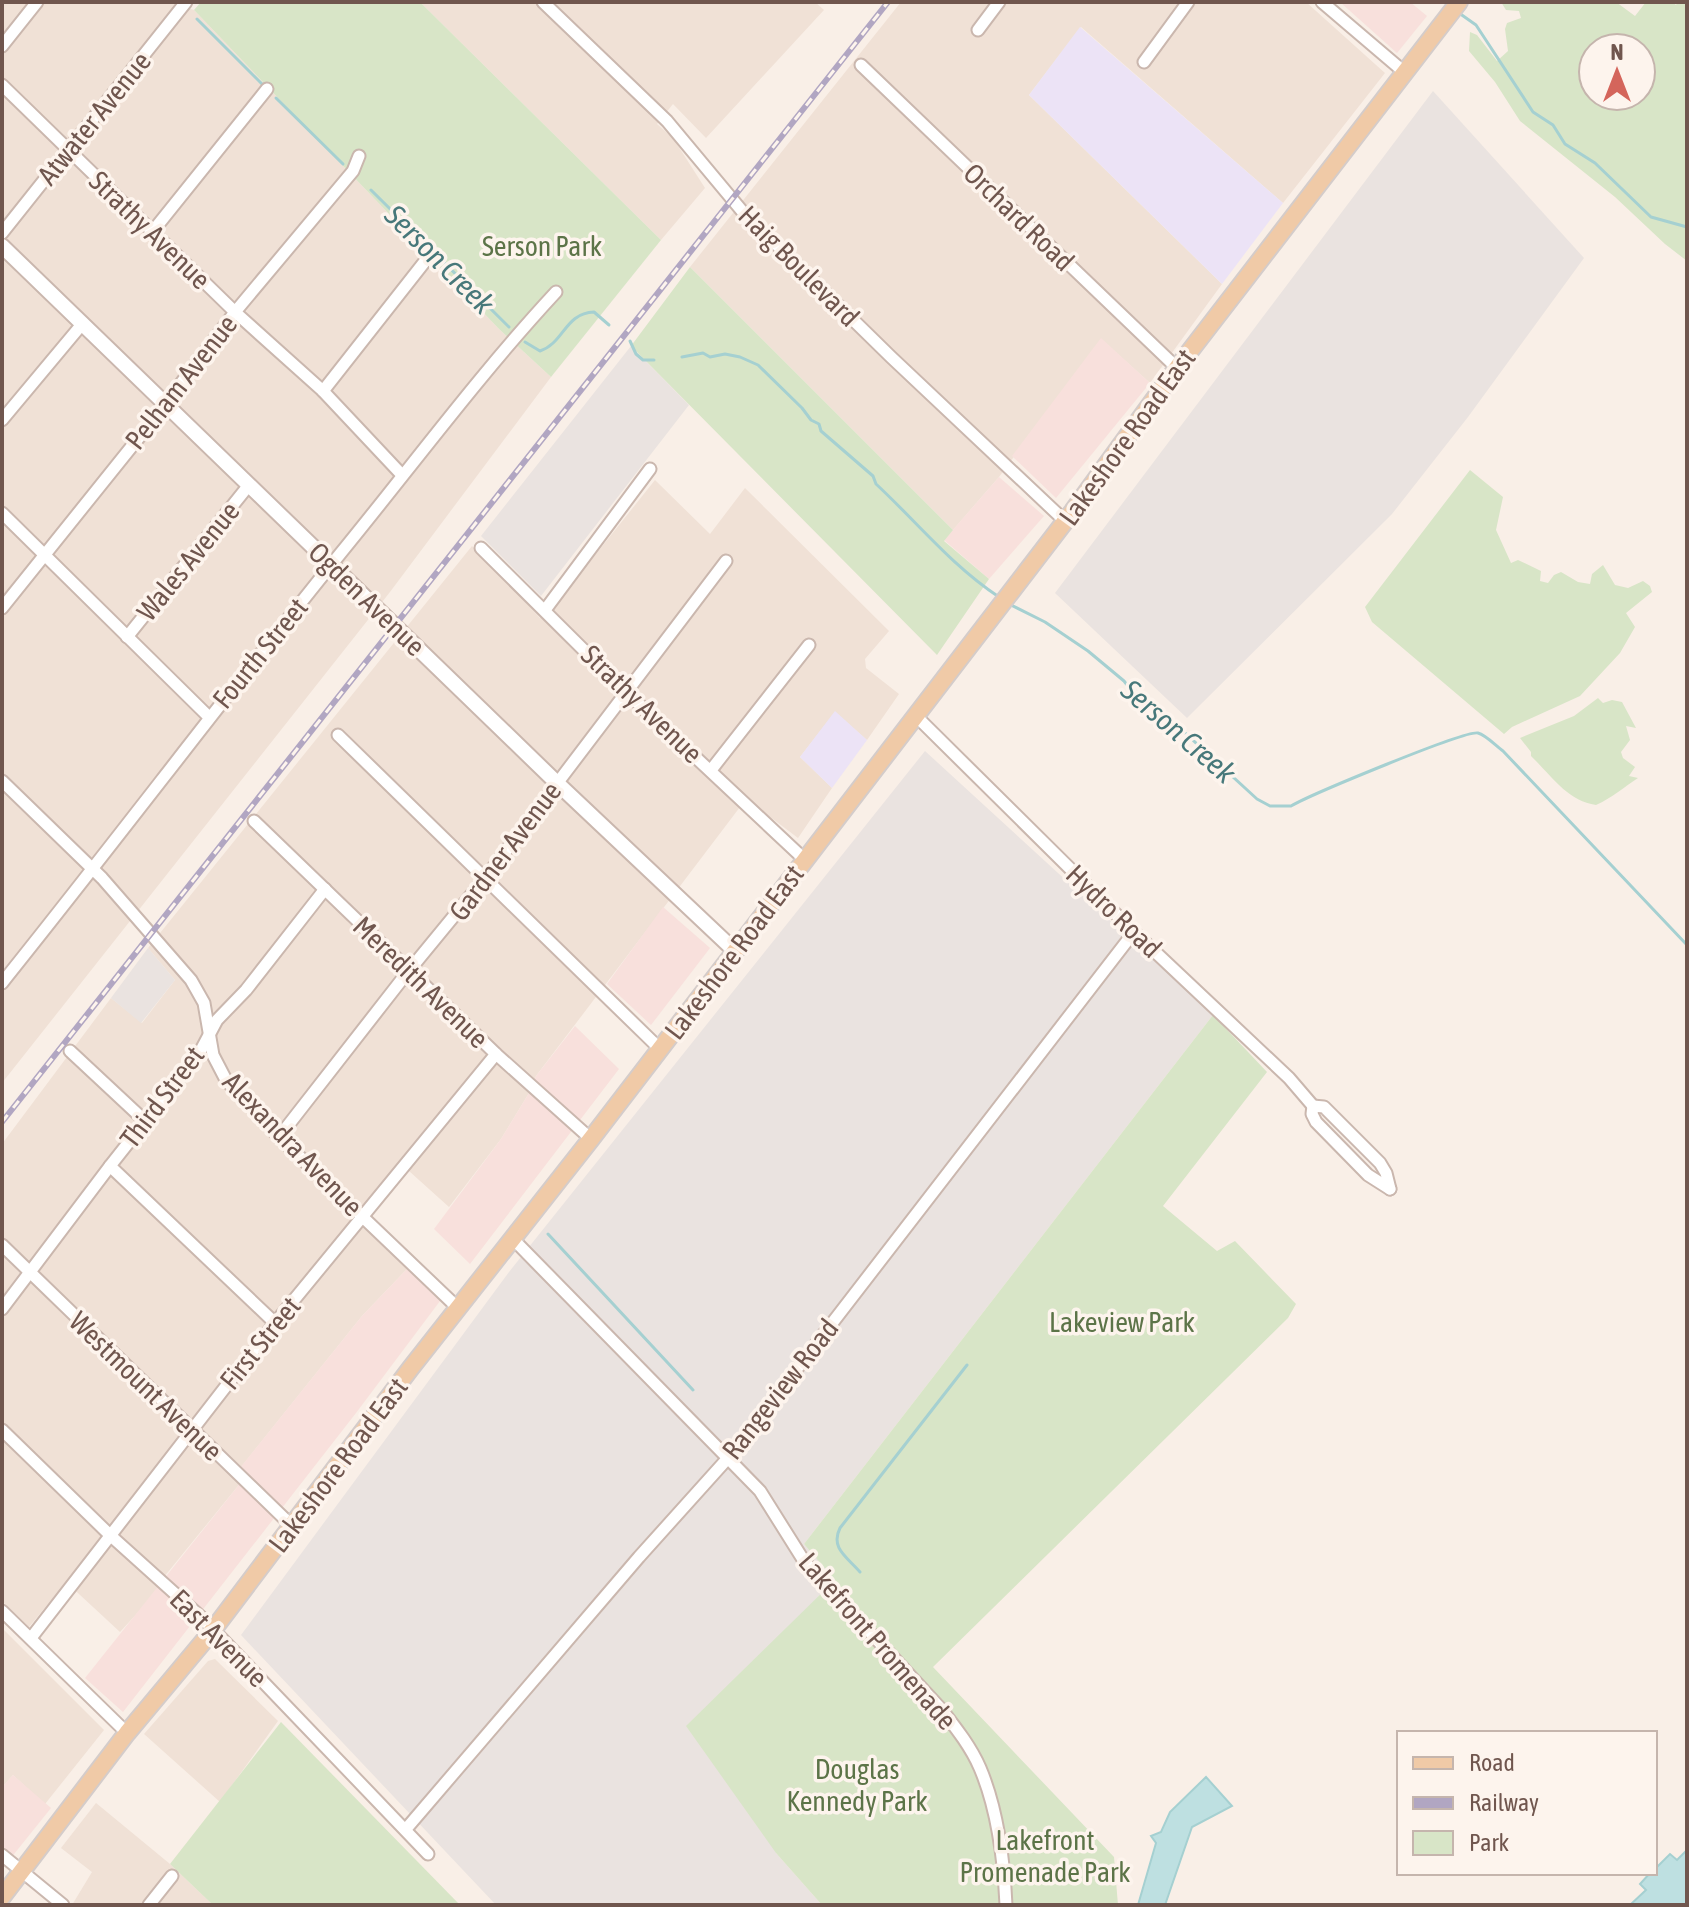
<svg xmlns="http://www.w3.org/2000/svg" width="1689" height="1907" viewBox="0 0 1689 1907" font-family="'Asap Condensed',sans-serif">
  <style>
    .residential { fill: #f0e1d6 }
    .commercial { fill: #f8e0dc }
    .industrial { fill: #eae3e0 }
    .education { fill: #ece3f6 }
    .green { fill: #d8e5c7; fill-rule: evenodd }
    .water { fill: #bee0e1; stroke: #a5d0d1; stroke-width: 2 }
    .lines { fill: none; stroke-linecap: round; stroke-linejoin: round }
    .stream { stroke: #a5d0d1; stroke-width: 3 }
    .minor-casing { stroke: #cab7ae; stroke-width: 15 }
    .tertiary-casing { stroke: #cab7ae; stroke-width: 18 }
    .primary-casing { stroke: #d4ccca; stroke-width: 20 }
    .minor { stroke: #fff; stroke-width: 11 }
    .tertiary { stroke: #fff; stroke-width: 14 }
    .primary { stroke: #f0caa7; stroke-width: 16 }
    .rail-casing { stroke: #b1a6c2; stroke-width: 6 }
    .rail { stroke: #fdf4ed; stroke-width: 3; stroke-dasharray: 9; stroke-linecap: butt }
    .labels { text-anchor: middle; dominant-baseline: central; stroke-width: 7; stroke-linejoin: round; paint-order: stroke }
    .street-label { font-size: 28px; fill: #70564e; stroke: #fdf4ed }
    .park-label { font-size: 28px; fill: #5c7448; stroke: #fdf4ed }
    .water-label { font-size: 30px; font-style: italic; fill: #47787a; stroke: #fdf4ed }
  </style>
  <rect width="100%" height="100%" fill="#f9efe7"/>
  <g class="residential">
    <polygon points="2,2 168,2 194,10 499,329 551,377 390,592 2,1083"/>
    <polygon points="420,2 815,2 824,10 706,138 673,104 657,124 673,138 705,188 661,240"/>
    <polygon points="901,2 1306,2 1385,73 1283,203 1081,27 1029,95 1222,284 1150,383 1101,339 999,477 953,530 690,267"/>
    <polygon points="655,480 710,534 745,488 889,631 865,659 866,668 899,694 867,740 835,712 800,757 832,788 798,838 749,801 740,807 536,1076 529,1093 501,1139 449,1207 399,1162 354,1219 407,1269 362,1316 241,1467 238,1486 164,1577 154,1595 120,1632 66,1582 29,1627 2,1601 2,1144 111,998 142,1023 175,980 148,948 472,546 540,618 564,594"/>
    <polygon points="2,1628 104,1730 45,1804 13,1775 2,1787"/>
    <polygon points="215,1659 278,1721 220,1802 144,1734 208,1661"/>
    <polygon points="96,1803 170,1864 213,1905 72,1905 92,1872 61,1848"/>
  </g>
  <g class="commercial">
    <polygon points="1340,2 1410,2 1427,16 1397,53"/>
    <polygon points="1101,338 1150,383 1056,498 1012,456"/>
    <polygon points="999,477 1044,516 989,579 944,540"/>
    <polygon points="663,907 710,948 651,1025 607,984"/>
    <polygon points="575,1026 619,1069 470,1264 434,1229 501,1139 529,1093 536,1076"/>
    <polygon points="407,1269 440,1301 356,1413 123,1712 85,1678 238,1486 240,1468 362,1316"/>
    <polygon points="13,1775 51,1808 2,1869 2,1787"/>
  </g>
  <g class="industrial">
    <polygon points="1433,91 1584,258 1468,417 1392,514 1187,718 1055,593"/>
    <polygon points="631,346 689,405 541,596 481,536"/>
    <polygon points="925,751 1213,1015 804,1544 835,1579 818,1597 776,1853 822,1905 496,1905 241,1635 509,1272"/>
    <polygon points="148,948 175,980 141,1023 111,998"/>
  </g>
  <g class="education">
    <polygon points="1080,27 1283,203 1222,284 1029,95"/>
    <polygon points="835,711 867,740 832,788 800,757"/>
  </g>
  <g class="green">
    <polygon points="201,2 420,2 661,240 551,377 499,329 194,10"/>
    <path d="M1501,2H1616L1635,16L1646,2H1672L1676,5L1678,2H1687V261L1665,244L1615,197L1520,121L1495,82L1469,51L1470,32L1477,35L1497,61L1508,51L1505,29L1507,23L1521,18L1519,11L1506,10ZM1593,48H1641V96H1593Z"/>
    <polygon points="690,267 953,530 944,541 989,579 937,655 631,346"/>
    <polygon points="1470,470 1503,497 1496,530 1511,563 1518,560 1541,571 1540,581 1548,583 1554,575 1561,572 1578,582 1590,584 1592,574 1603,565 1615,585 1628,588 1643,581 1650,586 1652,592 1626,613 1635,627 1620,653 1580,696 1512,727 1504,734 1372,622 1365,607"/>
    <path d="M1598,698L1603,703L1612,700L1622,702L1636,728L1626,726L1630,740L1621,752L1623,758L1635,767L1629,776L1638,778C1624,787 1612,798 1596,805C1567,801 1551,775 1531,756V752L1520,738L1574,716Z"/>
    <polygon points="1213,1015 1267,1072 1163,1206 1217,1251 1235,1241 1296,1304 1288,1318 933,1667 1114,1857 1118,1905 822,1905 776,1853 686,1726 835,1580 804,1544"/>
    <polygon points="281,1722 460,1905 213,1905 170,1864"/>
  </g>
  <g class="water">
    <polygon points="1206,1777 1232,1806 1192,1827 1165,1905 1138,1905 1156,1843 1151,1836 1161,1832 1170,1812"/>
    <polygon points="1687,1850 1687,1905 1630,1905 1646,1890 1640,1884 1650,1873 1655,1873 1655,1869 1670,1854 1677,1860"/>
  </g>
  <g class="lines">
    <g class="stream">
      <polyline points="1459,13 1476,25 1533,112 1553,125 1565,144 1595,163 1651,217 1687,227"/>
      <polyline points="197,19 263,85"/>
      <polyline points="276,98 343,164"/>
      <polyline points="371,190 509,327"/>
      <polyline points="630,341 636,354 643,360 654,360"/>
      <path d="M525,342L540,351C564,343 565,313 594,312L609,325"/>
      <path d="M682,357L703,353L710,357L725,354L740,357L758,365L802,408L811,420L819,424L821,431L873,476L876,484C917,522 952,566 999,597"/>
      <path d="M1009,604L1045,622L1088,651L1124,681L1134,694L1160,710L1257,799L1270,806H1291C1310,795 1465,730 1478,733C1486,735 1496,746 1503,751L1687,945"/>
      <polyline points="548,1234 693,1390"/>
      <path d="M860,1572C847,1557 830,1548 840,1528L967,1365"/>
    </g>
    <defs>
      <g id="minor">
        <polyline points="543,2 667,121 742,211 891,357 1065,521"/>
        <polyline points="1322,2 1403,71"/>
        <polyline points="978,30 999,2"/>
        <polyline points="2,46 37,2"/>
        <polyline points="1144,62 1188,2"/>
        <polyline points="861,65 1177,368"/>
        <polyline points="2,85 235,312 323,391 402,475"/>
        <polyline points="153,231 267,89"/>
        <polyline points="2,233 186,2"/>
        <polyline points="323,391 426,260"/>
        <polyline points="2,420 83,323"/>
        <polyline points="2,513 209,717"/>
        <polyline points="481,548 627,693 804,859"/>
        <polyline points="2,608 157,415 235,312 353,171 359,156"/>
        <polyline points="545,610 650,469"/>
        <polyline points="127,637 249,485"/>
        <polyline points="916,716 1134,932 1289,1078 1313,1106"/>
        <polyline points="338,735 660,1049"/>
        <polyline points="711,770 809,645"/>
        <polyline points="2,781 102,878 191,980 204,1003 213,1055 226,1080 235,1090 279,1137 459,1309"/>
        <polyline points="254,821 496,1054 591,1139"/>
        <path d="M2,983C116,841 225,696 340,554C412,466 479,375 556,292"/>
        <polyline points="70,1051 145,1121"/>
        <polyline points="1313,1106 1324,1107 1380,1163 1386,1173 1390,1189"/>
        <polyline points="1313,1106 1312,1114 1316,1122 1368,1175 1390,1189"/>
        <polyline points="279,1137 403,978 486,877 726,561"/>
        <polyline points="110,1166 275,1323"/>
        <path d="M513,1239L760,1491L804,1561L942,1710C956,1728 971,1747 980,1768C997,1808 1004,1862 1006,1905"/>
        <polyline points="2,1245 292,1526"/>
        <polyline points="2,1309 110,1166 200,1052 217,1020 246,990 325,889"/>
        <polyline points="2,1430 111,1536 201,1617 428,1854"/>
        <polyline points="2,1611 127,1733"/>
        <polyline points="31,1638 275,1323 496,1054"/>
        <polyline points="406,1829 639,1557 728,1458 1134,932"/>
        <polyline points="2,1855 63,1905"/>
        <polyline points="149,1905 172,1876"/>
      </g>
      <polyline id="tertiary" points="2,246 557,783 735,951"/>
      <polyline id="primary" points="2,1897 127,1733 213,1630 410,1369 591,1139 1073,511 1180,364 1459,2"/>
    </defs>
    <use href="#minor" class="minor-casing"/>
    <use href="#tertiary" class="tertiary-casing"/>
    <use href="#primary" class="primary-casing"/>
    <use href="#minor" class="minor"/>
    <use href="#tertiary" class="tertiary"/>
    <use href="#primary" class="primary"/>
    <defs>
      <polyline id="rail" points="2,1122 888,2"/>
    </defs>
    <use href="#rail" class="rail-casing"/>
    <use href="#rail" class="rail"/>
  </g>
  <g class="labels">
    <g class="street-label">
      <text transform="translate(94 118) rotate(-51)">Atwater Avenue</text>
      <text transform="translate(1019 217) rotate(44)">Orchard Road</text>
      <text transform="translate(150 230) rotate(44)">Strathy Avenue</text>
      <text transform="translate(799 266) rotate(45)">Haig Boulevard</text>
      <text transform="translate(181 382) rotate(-52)">Pelham Avenue</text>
      <text transform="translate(1127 437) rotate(-54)">Lakeshore Road East</text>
      <text transform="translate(188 561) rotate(-51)">Wales Avenue</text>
      <text transform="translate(367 599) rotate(44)">Ogden Avenue</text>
      <text transform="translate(260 653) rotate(-51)">Fourth Street</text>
      <text transform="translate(642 704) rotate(44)">Strathy Avenue</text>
      <text transform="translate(505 851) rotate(-53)">Gardner Avenue</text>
      <text transform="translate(1114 911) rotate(44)">Hydro Road</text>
      <text transform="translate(734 952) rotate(-53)">Lakeshore Road East</text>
      <text transform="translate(421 982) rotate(44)">Meredith Avenue</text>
      <text transform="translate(162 1097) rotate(-53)">Third Street</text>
      <text transform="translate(293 1144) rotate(46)">Alexandra Avenue</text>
      <text transform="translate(260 1343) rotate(-51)">First Street</text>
      <text transform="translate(146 1386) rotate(44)">Westmount Avenue</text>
      <text transform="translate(780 1389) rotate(-52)">Rangeview Road</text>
      <text transform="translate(338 1465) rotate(-53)">Lakeshore Road East</text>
      <text transform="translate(219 1638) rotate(45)">East Avenue</text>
      <text transform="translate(878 1641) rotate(49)">Lakefront Promenade</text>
    </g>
    <g class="park-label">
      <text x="542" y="246">Serson Park</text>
      <text x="1122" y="1322">Lakeview Park</text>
      <text x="857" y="1769">Douglas<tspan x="857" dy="32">Kennedy Park</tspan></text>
      <text x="1045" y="1840">Lakefront<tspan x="1045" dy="32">Promenade Park</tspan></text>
    </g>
    <g class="water-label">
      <text transform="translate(440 259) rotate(45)">Serson Creek</text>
      <text transform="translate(1179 731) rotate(41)">Serson Creek</text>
    </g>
  </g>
  <rect width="1689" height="1907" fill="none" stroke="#70564e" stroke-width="8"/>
  <rect x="1397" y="1731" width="260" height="144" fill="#fdf4ed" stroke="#c5b5ad" stroke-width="2"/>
  <rect x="1413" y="1757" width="40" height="12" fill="#f0caa7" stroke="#c5b5ad" stroke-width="2"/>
  <text x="1469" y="1771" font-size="24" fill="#70564e">Road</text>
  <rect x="1413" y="1797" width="40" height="12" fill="#b1a6c2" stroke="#c5b5ad" stroke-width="2"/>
  <text x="1469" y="1811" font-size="24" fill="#70564e">Railway</text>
  <rect x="1413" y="1831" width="40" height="24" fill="#d8e5c7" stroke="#c5b5ad" stroke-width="2"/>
  <text x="1469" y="1851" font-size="24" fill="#70564e">Park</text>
  <g transform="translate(1617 72)"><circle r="38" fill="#fdf4ed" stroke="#c5b5ad" stroke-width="2"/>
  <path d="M0-6L14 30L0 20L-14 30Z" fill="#d4655b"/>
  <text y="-12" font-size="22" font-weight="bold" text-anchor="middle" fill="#70564e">N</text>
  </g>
</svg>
